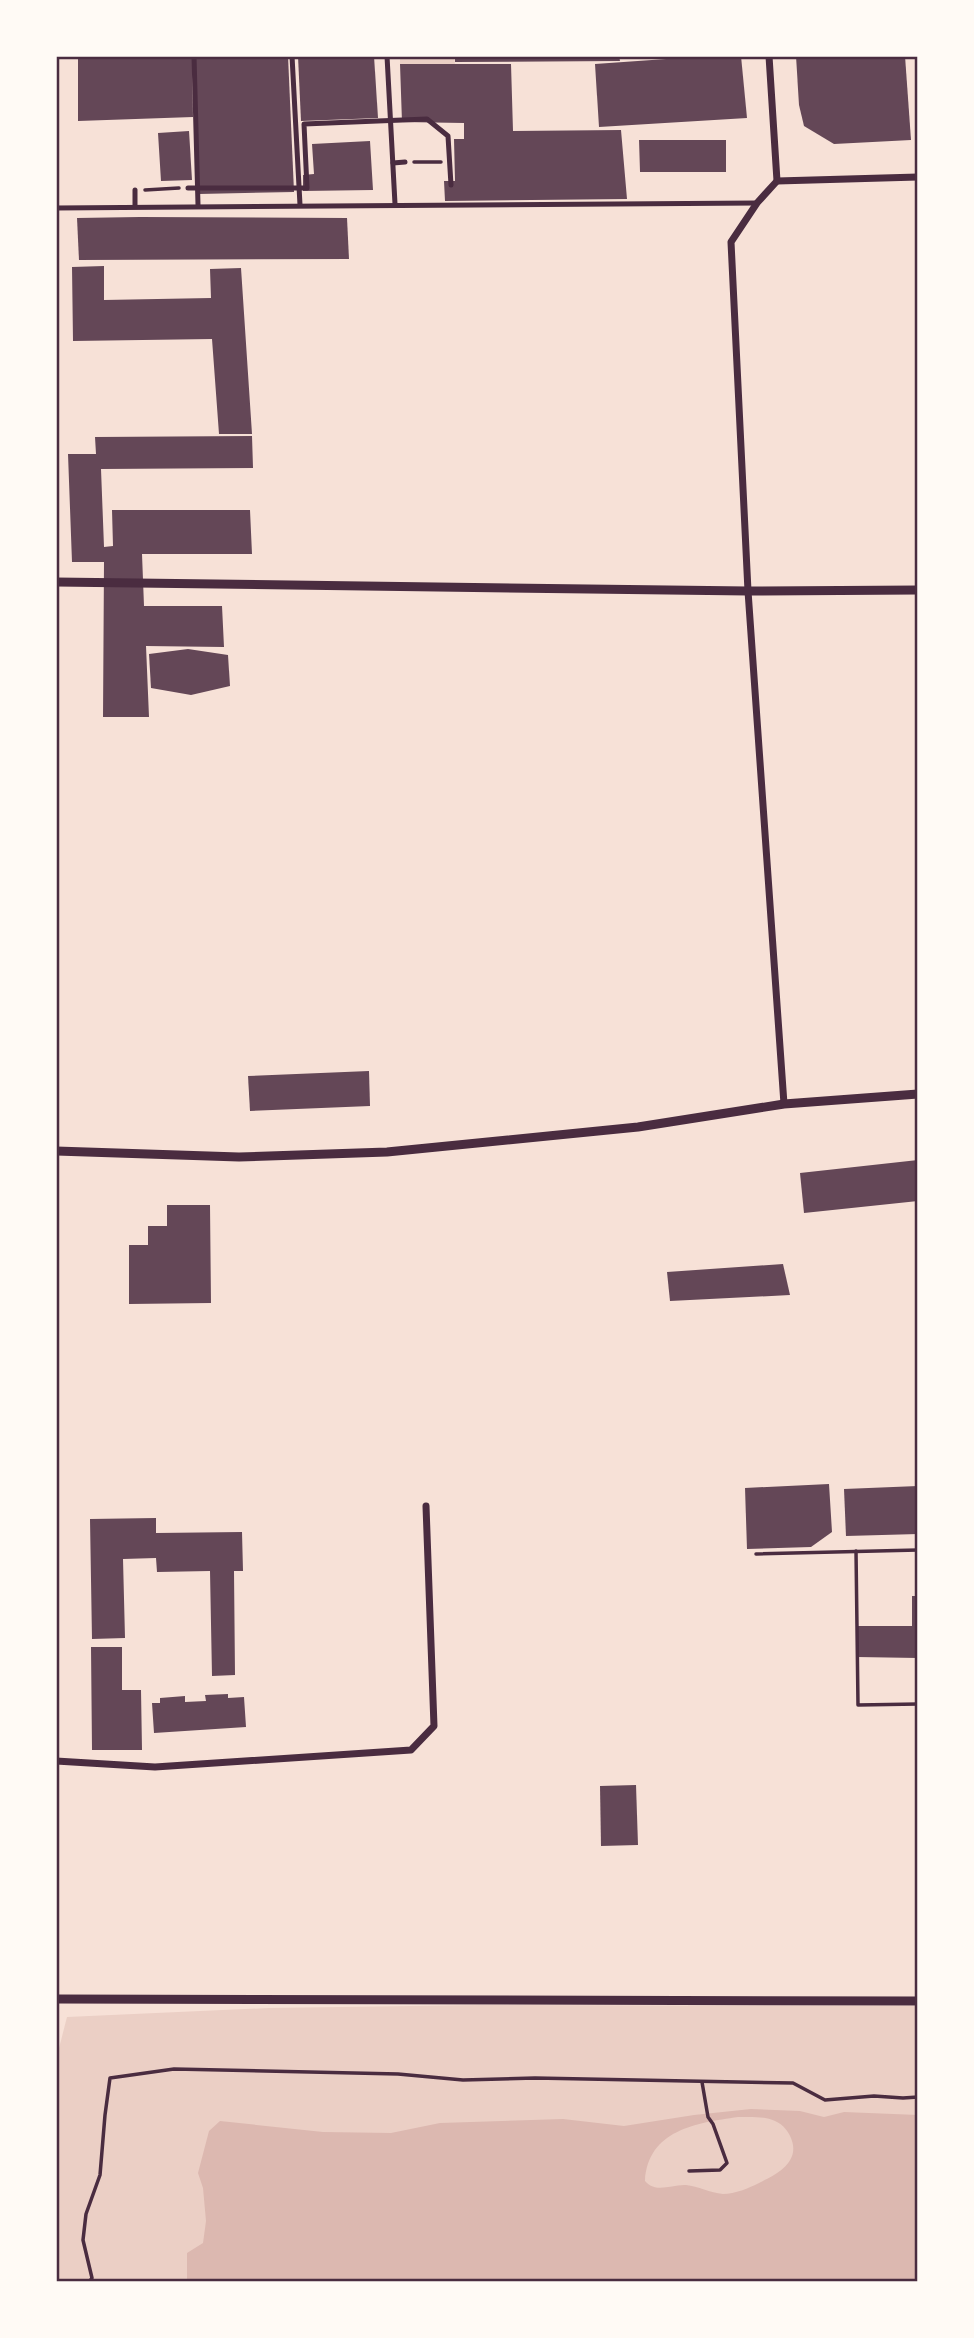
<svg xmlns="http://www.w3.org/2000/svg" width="974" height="2338" viewBox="0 0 974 2338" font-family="Raleway,sans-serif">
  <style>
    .green { fill: #ebcfc5 }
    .water { fill: #dcb8b0; fill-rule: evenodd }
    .building { fill: #644757 }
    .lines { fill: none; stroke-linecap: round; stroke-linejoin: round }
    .path { stroke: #4a2c40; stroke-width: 3.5 }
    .pedestrian { stroke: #4a2c40; stroke-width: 5 }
    .minor { stroke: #4a2c40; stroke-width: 7 }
    .tertiary { stroke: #4a2c40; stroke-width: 9 }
    .neatline { fill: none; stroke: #4a2c40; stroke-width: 2.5 }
  </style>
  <rect width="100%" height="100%" fill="#f7e1d7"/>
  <g class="green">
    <polygon points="400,56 454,56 455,64 400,64"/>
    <polygon points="482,2005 918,2006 918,2282 56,2282 56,2060 67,2017 269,2008"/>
  </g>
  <path class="water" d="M751,2109L800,2111L824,2117L844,2112L918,2115V2282H187V2253L203,2243L206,2221L203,2188L198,2173L209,2131L220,2121L323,2132L391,2133L440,2123L563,2119L624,2126L694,2115ZM738,2117C750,2117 764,2116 775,2121C783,2124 790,2133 792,2141C799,2163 776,2175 759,2183C749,2188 735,2194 723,2194C710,2193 698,2186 686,2185C672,2184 656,2194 645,2181C648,2130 696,2123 738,2117Z"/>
  <g class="building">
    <polygon points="78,56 192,56 193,117 78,121"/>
    <polygon points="195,56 288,56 294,192 199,194"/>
    <polygon points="298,56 374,56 378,118 301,121"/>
    <polygon points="455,56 619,56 620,61 455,62"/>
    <polygon points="709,56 741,56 747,118 599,127 595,64"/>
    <polygon points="796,56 905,56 911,140 834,144 804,126 799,105"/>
    <polygon points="400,64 511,64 513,131 621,130 627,199 445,201 444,181 455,181 454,139 464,139 464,123 402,122"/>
    <polygon points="189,131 192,180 161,181 158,133"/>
    <polygon points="639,140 726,140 726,172 640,172"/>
    <polygon points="370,141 373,190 303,191 303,175 314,174 312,144"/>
    <polygon points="140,217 347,218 349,259 79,260 77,218"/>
    <polygon points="104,266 104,300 211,298 210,269 241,268 252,434 219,434 212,339 73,341 72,267"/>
    <polygon points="252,436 253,468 101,469 104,547 113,546 112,510 250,510 252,554 142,554 144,606 222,606 224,647 146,646 149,717 103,717 104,562 72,562 68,454 96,454 95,437"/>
    <polygon points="188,649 228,655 230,686 191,695 151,688 149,654"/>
    <polygon points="369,1071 370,1106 250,1111 248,1076"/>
    <polygon points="918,1160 918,1201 804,1213 800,1173"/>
    <polygon points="167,1205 210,1205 211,1303 129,1304 129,1245 148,1245 148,1226 167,1226"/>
    <polygon points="783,1264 790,1295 670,1301 667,1272"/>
    <polygon points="829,1484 832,1532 811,1547 747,1549 745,1488"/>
    <polygon points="918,1486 918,1534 846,1536 844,1489"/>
    <polygon points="156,1518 156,1533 242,1532 243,1571 234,1571 235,1675 212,1676 210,1571 157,1572 156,1558 123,1559 125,1638 92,1639 90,1519"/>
    <polygon points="912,1596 918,1596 918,1658 857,1657 857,1626 912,1626"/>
    <polygon points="91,1647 122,1647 122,1690 141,1690 142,1750 92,1750"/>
    <polygon points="228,1694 228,1698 244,1697 246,1727 154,1733 152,1703 160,1703 160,1698 185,1696 185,1702 206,1701 205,1695"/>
    <polygon points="636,1785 638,1845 601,1846 600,1786"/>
  </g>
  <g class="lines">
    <g class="path">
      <polyline points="414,162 441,162"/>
      <polyline points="145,190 179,188"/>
      <polyline points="856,1551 858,1705 918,1704"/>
      <polyline points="756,1554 918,1550"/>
      <polyline points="689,2171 720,2170 727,2163 713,2124 708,2117 702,2082"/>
      <polyline points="89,2282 92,2278 83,2240 86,2214 100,2175 105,2115 110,2078 174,2069 398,2074 463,2080 535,2078 793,2083 825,2100 874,2096 903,2098 918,2097"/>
    </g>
    <g class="pedestrian">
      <polyline points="194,56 198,205"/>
      <polyline points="292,56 300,205"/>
      <polyline points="387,56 395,204"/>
      <polyline points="393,163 405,162"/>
      <polyline points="188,188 307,188 304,124 427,119 448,136 451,185"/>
      <polyline points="135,190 135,206"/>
      <polyline points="56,208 757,203"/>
    </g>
    <g class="minor">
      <polyline points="769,56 777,181 757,203 731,242 748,591 784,1104"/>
      <polyline points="777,181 918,177"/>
      <polyline points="56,1761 155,1767 411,1750 434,1726 426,1506"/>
    </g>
    <g class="tertiary">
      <polyline points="56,582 748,591 918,590"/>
      <polyline points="56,1151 239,1157 387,1152 638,1127 784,1104 918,1094"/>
      <polyline points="56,1999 918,2001"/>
    </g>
  </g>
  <rect width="974" height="2338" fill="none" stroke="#fffaf5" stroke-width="116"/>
  <rect x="58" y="58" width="858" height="2222" class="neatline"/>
</svg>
